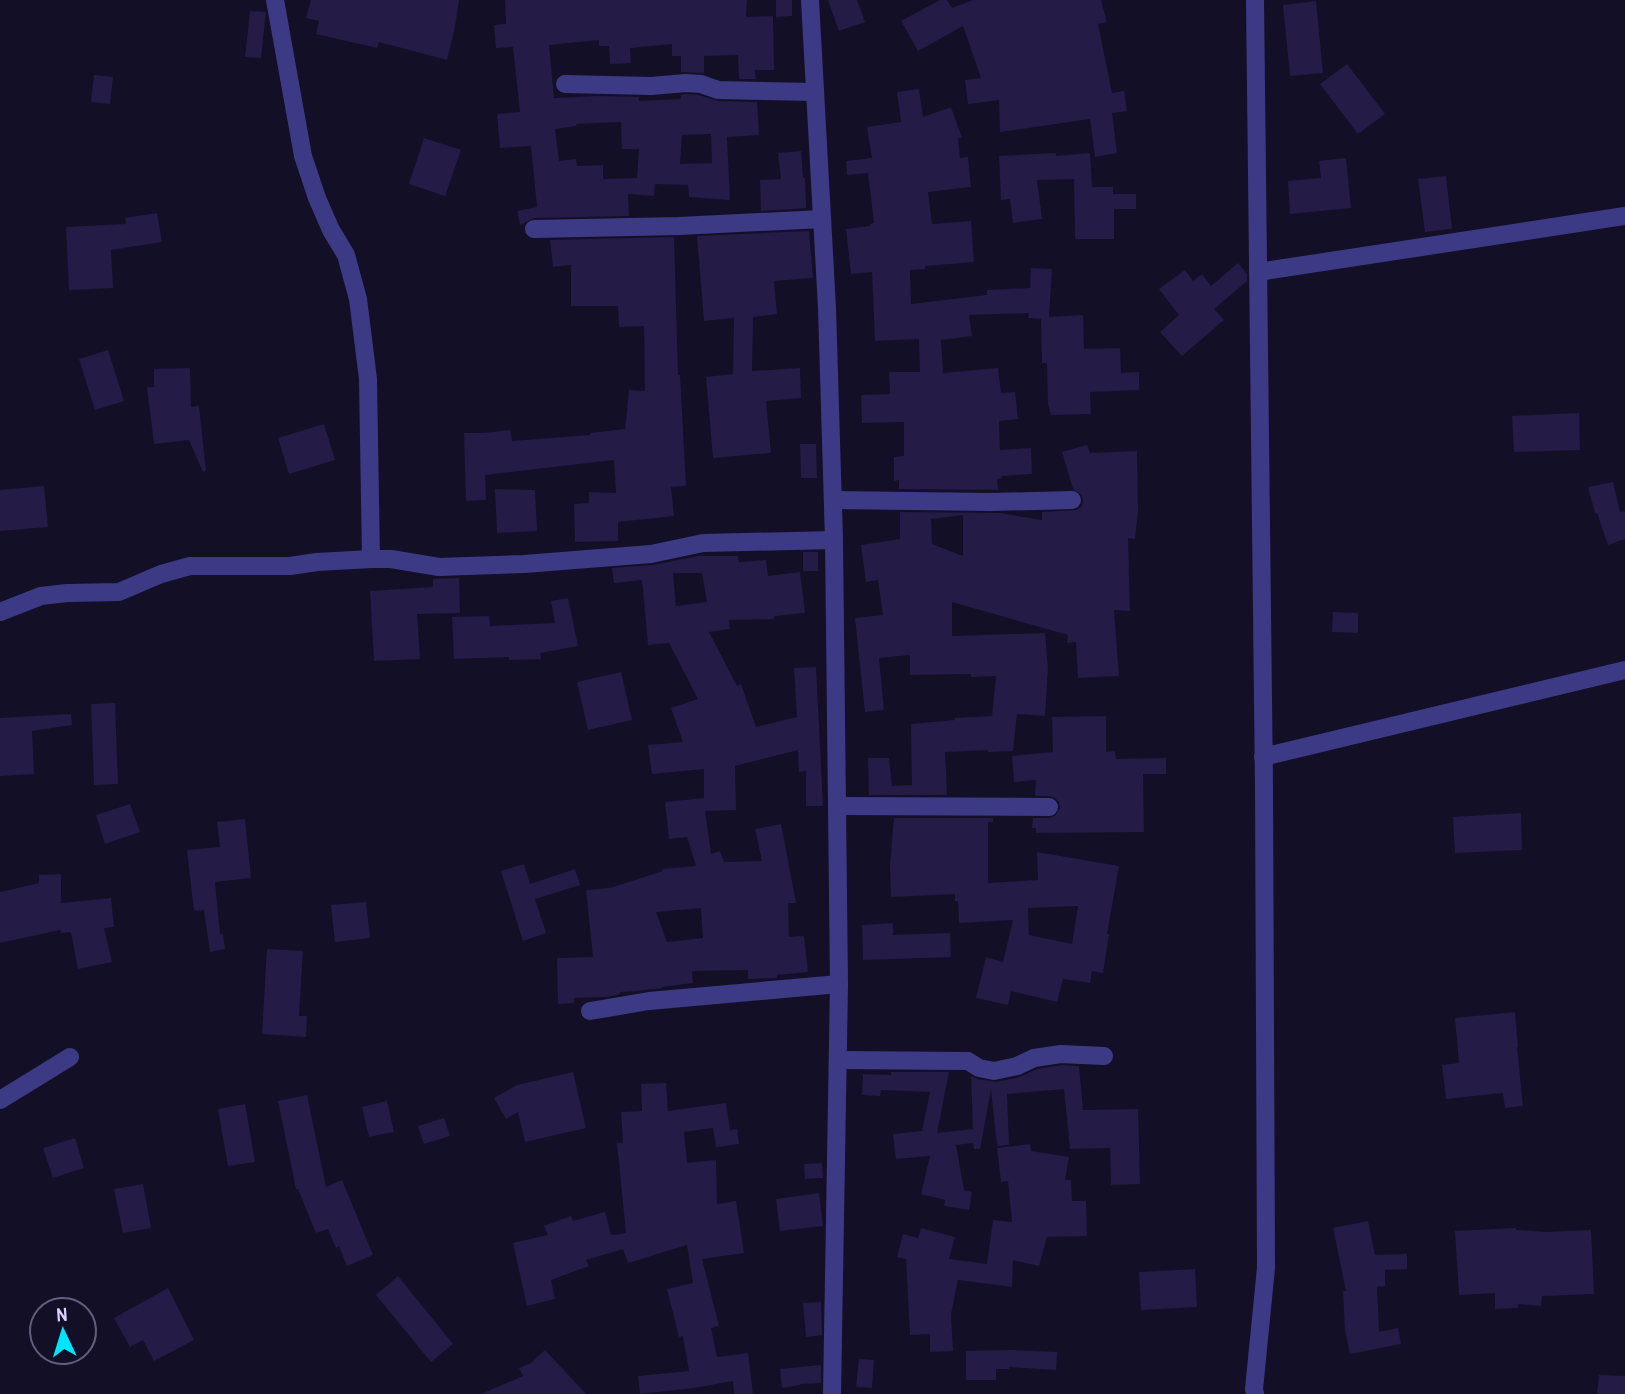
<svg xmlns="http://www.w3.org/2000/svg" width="1625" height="1394" viewBox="0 0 1625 1394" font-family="'Archivo Narrow',sans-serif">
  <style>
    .building { fill: #241b47; fill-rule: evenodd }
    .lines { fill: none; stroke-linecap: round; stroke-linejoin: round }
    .minor { stroke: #3d3a85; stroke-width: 18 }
    .tertiary { stroke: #3d3a85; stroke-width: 18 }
  </style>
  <rect width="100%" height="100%" fill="#130f26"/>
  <g class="building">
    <polygon points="311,0 459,0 455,27 447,60 379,42 377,48 316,34 319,21 306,18"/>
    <path d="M505,0H747L746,17L773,16L774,70H755L756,79H739L738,55L704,56V73L681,72V56H672V44L630,48L631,63L610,64L609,46H599V40L549,45L554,98L598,96L639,97V101L681,99V95L686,94L699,95L718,101L757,102L759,135L727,137L730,200L689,197L688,185L655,184L654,196L628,194L629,216L534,218L520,225L517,211L537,207L531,146L500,148L497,114L520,112L513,47L496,48L494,25L506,24ZM621,122L622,149H639L637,178L603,179V165L577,166L576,159L559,161L555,129L577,126L576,124ZM711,134L712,163L680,164L682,135Z"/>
    <polygon points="776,0 792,0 792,16 776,17"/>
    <polygon points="828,0 857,0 865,22 839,31"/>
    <polygon points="940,0 947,0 952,8 973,0 1101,0 1107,22 1098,24 1112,93 1124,91 1127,111 1112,113 1117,153 1095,157 1090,119 1000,132 999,100 968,104 965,80 981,78 963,26 918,51 901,21"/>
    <polygon points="1316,1 1323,73 1290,76 1283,5"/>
    <polygon points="250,11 266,12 261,58 245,57"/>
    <polygon points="1347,64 1385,114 1358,134 1320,84"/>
    <polygon points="94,75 113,77 110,104 91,102"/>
    <polygon points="919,89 923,117 951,107 962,138 958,138 960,158 968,157 971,187 928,192 932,224 971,221 974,262 925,266 925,269 910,270 911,304 987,295 987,290 1030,288 1031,268 1052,269 1049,317 1083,315 1084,349 1120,348 1121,373 1139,372 1139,390 1090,392 1091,414 1051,415 1048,404 1047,363 1042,363 1041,319 1028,318 1029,313 969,315 972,336 941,340 943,373 998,368 1001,393 1015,392 1018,419 999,421 1000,450 1031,448 1032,474 1002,476 1002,478 997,479 998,490 899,489 899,480 894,481 894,457 904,456 904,422 862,423 861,395 890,394 889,372 920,372 919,339 875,341 872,272 851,274 846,229 870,226 870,224 874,223 868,173 847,175 846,161 872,158 867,127 901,122 897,92"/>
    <polygon points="424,138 461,150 445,196 409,184"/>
    <polygon points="801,151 803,178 805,178 806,208 761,211 760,180 781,179 778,153"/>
    <polygon points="1056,153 1056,156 1090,153 1092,187 1113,187 1113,194 1136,194 1136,209 1114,209 1114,239 1075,239 1074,179 1037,180 1042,219 1013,223 1010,199 1001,200 999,156"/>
    <polygon points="1346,158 1351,208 1290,214 1288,181 1321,178 1319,161"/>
    <polygon points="1446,176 1452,229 1425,232 1418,179"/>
    <polygon points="157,213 162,242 111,250 113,288 69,290 66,227 126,224 125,218"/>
    <polygon points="809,231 813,278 774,281 777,314 753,317 752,371 800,368 801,398 766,401 771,453 713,458 706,377 733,374 734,318 704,321 697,236"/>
    <polygon points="674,237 678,375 680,375 686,486 671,487 674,516 618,522 618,541 575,542 574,504 589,503 589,492 616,493 614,460 485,475 486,500 466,501 464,433 484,433 510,430 512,441 590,435 590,433 625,429 629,390 645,391 644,326 619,327 618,306 571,306 571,265 553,267 550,240"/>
    <polygon points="1238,263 1247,274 1247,281 1214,309 1224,320 1182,356 1160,332 1179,315 1159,289 1185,270 1193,281 1202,274 1211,286"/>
    <polygon points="108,350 124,401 95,410 79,359"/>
    <polygon points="190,368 191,407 199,406 206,471 203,472 189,440 154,444 147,387 154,387 154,369"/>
    <polygon points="1579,413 1580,450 1514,452 1512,416"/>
    <polygon points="324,424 335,460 289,474 278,438"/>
    <polygon points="800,444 816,444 817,478 801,478"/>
    <path d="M1087,445L1090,453L1137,451L1138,511L1135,539L1128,538L1130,611L1114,610L1119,676L1078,678L1076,642L1067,643L1068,635L952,602V636L1045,633L1048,668L1045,716L1017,714L1013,751L988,752V750L945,752L947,795H869L868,758H889L892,786L912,785L911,724L955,720V718L992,716L996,676L971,677V674L910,675V655L879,658L884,710L865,712L855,618L883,615L878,580L866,582L861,545L900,539V512L1000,513L1042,520V512L1077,510L1082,506L1083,499L1081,494L1073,489L1062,452ZM963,515V556L932,544L931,519Z"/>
    <polygon points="1613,482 1620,512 1625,511 1625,539 1608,545 1597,513 1595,513 1588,487"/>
    <polygon points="44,486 48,527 0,531 0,490"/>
    <polygon points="495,489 535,490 537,531 497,533"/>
    <rect x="803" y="552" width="15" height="19"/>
    <path d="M698,556H738L739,562L766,560L768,576L800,572L805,613L774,616V619L729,620L730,629L709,632L737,686L741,684L756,727L797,717L794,668L816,667L823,806H806V771L799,772L798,750L735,766L736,810L705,811L711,854L720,851L724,862L762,861L755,829L781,824L796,903H788L789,937L804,936L808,972L777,975V978L748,979V970L692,971L693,983L662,987V988L638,991L620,992V994L607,997L574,998V1003L558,1004L557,958L593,957L586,890L610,888L663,871L662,869L696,866L687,837L669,839L665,802L704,798V803V769L652,774L648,745L683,742L671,708L698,699L669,643L648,645L642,580L614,583L612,568L653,565ZM673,573H702L707,602L676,606ZM701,908L703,938L667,942L656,912Z"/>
    <polygon points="459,578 460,613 417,614 420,659 374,661 370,591 433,587 433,579"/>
    <polygon points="568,598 578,646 540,653 541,659 509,660 509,657 454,659 452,617 489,616 490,626 555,623 551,601"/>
    <polygon points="1333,612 1358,613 1358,633 1332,632"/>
    <polygon points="621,672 632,720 588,730 577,682"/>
    <polygon points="115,703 118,784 94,785 91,704"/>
    <polygon points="71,714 72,725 32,731 34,774 0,776 0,718"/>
    <polygon points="1106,716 1106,752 1115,751 1116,759 1166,758 1166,774 1143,774 1144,832 1036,833 1036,828 1032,828 1033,818 1049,818 1055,816 1060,808 1059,802 1055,798 1050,796 1035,796 1036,780 1014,782 1012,756 1053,752 1052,717"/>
    <polygon points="130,804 140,832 105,844 96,815"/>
    <polygon points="1521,813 1522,850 1455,853 1453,817"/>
    <path d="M894,818H993V822H988V883L1038,880L1037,852L1119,866L1107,934H1109L1103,973L1092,971L1090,983L1063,979L1057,1002L1011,991L1008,1005L976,998L986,957L1003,962L1013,920L959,923L958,901H955V894L891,897L890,865ZM1078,906L1072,944L1029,935L1028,908Z"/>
    <polygon points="245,819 251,878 215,882 220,934 223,934 225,949 210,952 204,910 194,911 187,850 220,847 217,822"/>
    <polygon points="524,864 530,884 575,869 580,885 535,899 546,933 523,941 501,871"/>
    <polygon points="61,874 61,903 111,898 114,927 104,928 112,962 78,969 71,932 61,933 60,930 0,943 0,892 39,883 39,875"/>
    <polygon points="366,902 370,938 335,942 331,905"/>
    <polygon points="893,923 893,935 950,933 951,957 863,960 862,925"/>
    <polygon points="267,949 303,951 299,1016 307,1016 306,1037 262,1034"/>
    <polygon points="1515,1012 1518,1047 1517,1047 1523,1106 1505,1108 1503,1093 1446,1099 1442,1065 1459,1063 1455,1018"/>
    <polygon points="1062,1065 1079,1066 1083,1110 1138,1109 1140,1184 1111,1185 1110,1148 1070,1149 1064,1089 1007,1094 1009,1145 997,1146 991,1090 980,1149 974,1149 973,1143 956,1145 964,1190 972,1192 969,1210 944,1206 945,1200 921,1194 930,1156 896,1159 893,1134 922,1131 930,1092 881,1090 880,1096 862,1095 863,1074 891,1075 891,1072 949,1072 937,1133 973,1129 971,1076 977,1079 996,1082 1020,1077 1037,1069"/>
    <polygon points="573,1072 586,1128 525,1142 518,1112 506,1119 494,1098 517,1085"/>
    <polygon points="666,1083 668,1111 726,1103 730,1130 737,1129 739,1144 716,1147 713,1128 684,1132 687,1163 716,1160 717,1204 736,1201 744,1253 702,1259 719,1326 711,1328 717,1357 748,1353 753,1394 734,1394 733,1381 694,1388 640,1394 638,1376 689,1371 683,1336 679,1337 667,1289 693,1283 687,1245 628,1263 623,1249 586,1260 589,1266 551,1280 555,1299 527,1306 513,1243 548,1235 544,1226 571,1216 573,1221 605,1212 611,1235 626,1233 617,1143 623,1143 621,1112 642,1111 641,1084"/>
    <polygon points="307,1095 326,1187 342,1180 373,1255 347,1266 339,1246 336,1248 328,1229 316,1233 298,1189 296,1189 278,1101"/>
    <polygon points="387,1101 394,1132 369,1137 362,1107"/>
    <polygon points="245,1104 255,1162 228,1166 218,1109"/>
    <polygon points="444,1118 450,1136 424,1144 418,1126"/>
    <polygon points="75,1138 84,1168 53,1178 43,1148"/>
    <polygon points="1030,1144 1031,1151 1069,1157 1065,1180 1071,1180 1072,1201 1086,1201 1087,1236 1047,1237 1039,1266 1013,1260 1012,1287 958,1280 951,1314 953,1351 930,1352 930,1334 910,1335 906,1259 897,1257 903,1234 918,1238 921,1228 955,1237 949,1259 987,1264 993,1220 1012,1222 1008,1181 1001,1182 997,1148"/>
    <polygon points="822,1163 823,1178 805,1179 804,1164"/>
    <polygon points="143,1184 151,1228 123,1233 114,1189"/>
    <polygon points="819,1193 823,1226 780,1231 776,1199"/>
    <polygon points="1368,1221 1375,1255 1407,1254 1407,1269 1385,1270 1385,1286 1377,1287 1379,1332 1398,1328 1401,1344 1350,1354 1345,1330 1343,1291 1346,1291 1333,1228"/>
    <polygon points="1516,1228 1516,1230 1547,1232 1591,1230 1594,1294 1542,1296 1541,1306 1518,1304 1518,1308 1495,1309 1495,1293 1459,1295 1455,1231"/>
    <polygon points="1195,1269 1197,1307 1141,1310 1139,1272"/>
    <polygon points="398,1276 453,1344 431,1362 376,1295"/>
    <polygon points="168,1288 194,1340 154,1361 143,1340 130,1347 114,1318"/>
    <polygon points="821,1302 822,1335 806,1337 803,1303"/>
    <polygon points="545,1350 586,1394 481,1394 523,1376 519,1368 531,1363"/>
    <polygon points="1011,1350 1057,1352 1056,1370 1009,1367 1009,1369 996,1369 996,1380 966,1380 966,1351"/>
    <polygon points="859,1359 874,1360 872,1388 856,1387"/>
    <polygon points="821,1365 821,1383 800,1384 800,1385 782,1388 780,1369"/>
    <polygon points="1599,1375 1625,1376 1625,1394 1597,1394"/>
  </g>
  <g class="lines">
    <g class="minor">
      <polyline points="275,0 303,156 317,198 331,230 346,255 358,299 368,379 371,559"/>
      <polyline points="1255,0 1264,787 1266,1268 1254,1389 1255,1394"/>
      <polyline points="565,84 651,86 686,83 701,84 718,90 814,92"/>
      <polyline points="534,229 679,226 822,219"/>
      <polyline points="1258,272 1625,216"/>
      <polyline points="833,500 991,502 1072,500"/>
      <polyline points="0,612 41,596 67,593 119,592 161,574 190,566 290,566 317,562 371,559 391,559 439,567 524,564 651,554 703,543 834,540"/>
      <polyline points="1263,757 1625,670"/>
      <polyline points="837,806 1049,807"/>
      <polyline points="590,1011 649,1001 839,984"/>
      <polyline points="838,1060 968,1061 979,1068 994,1071 1017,1066 1034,1058 1061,1054 1104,1056"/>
      <polyline points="0,1100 70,1057"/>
    </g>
    <polyline class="tertiary" points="810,0 827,308 834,540 839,984 832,1394"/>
  </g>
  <g transform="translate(63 1331) rotate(356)"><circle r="33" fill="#130f26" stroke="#625e7d" stroke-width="2"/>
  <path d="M0-5L12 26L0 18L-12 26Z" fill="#00e5ff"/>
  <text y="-10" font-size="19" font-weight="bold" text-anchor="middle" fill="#d9d4ff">N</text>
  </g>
</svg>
